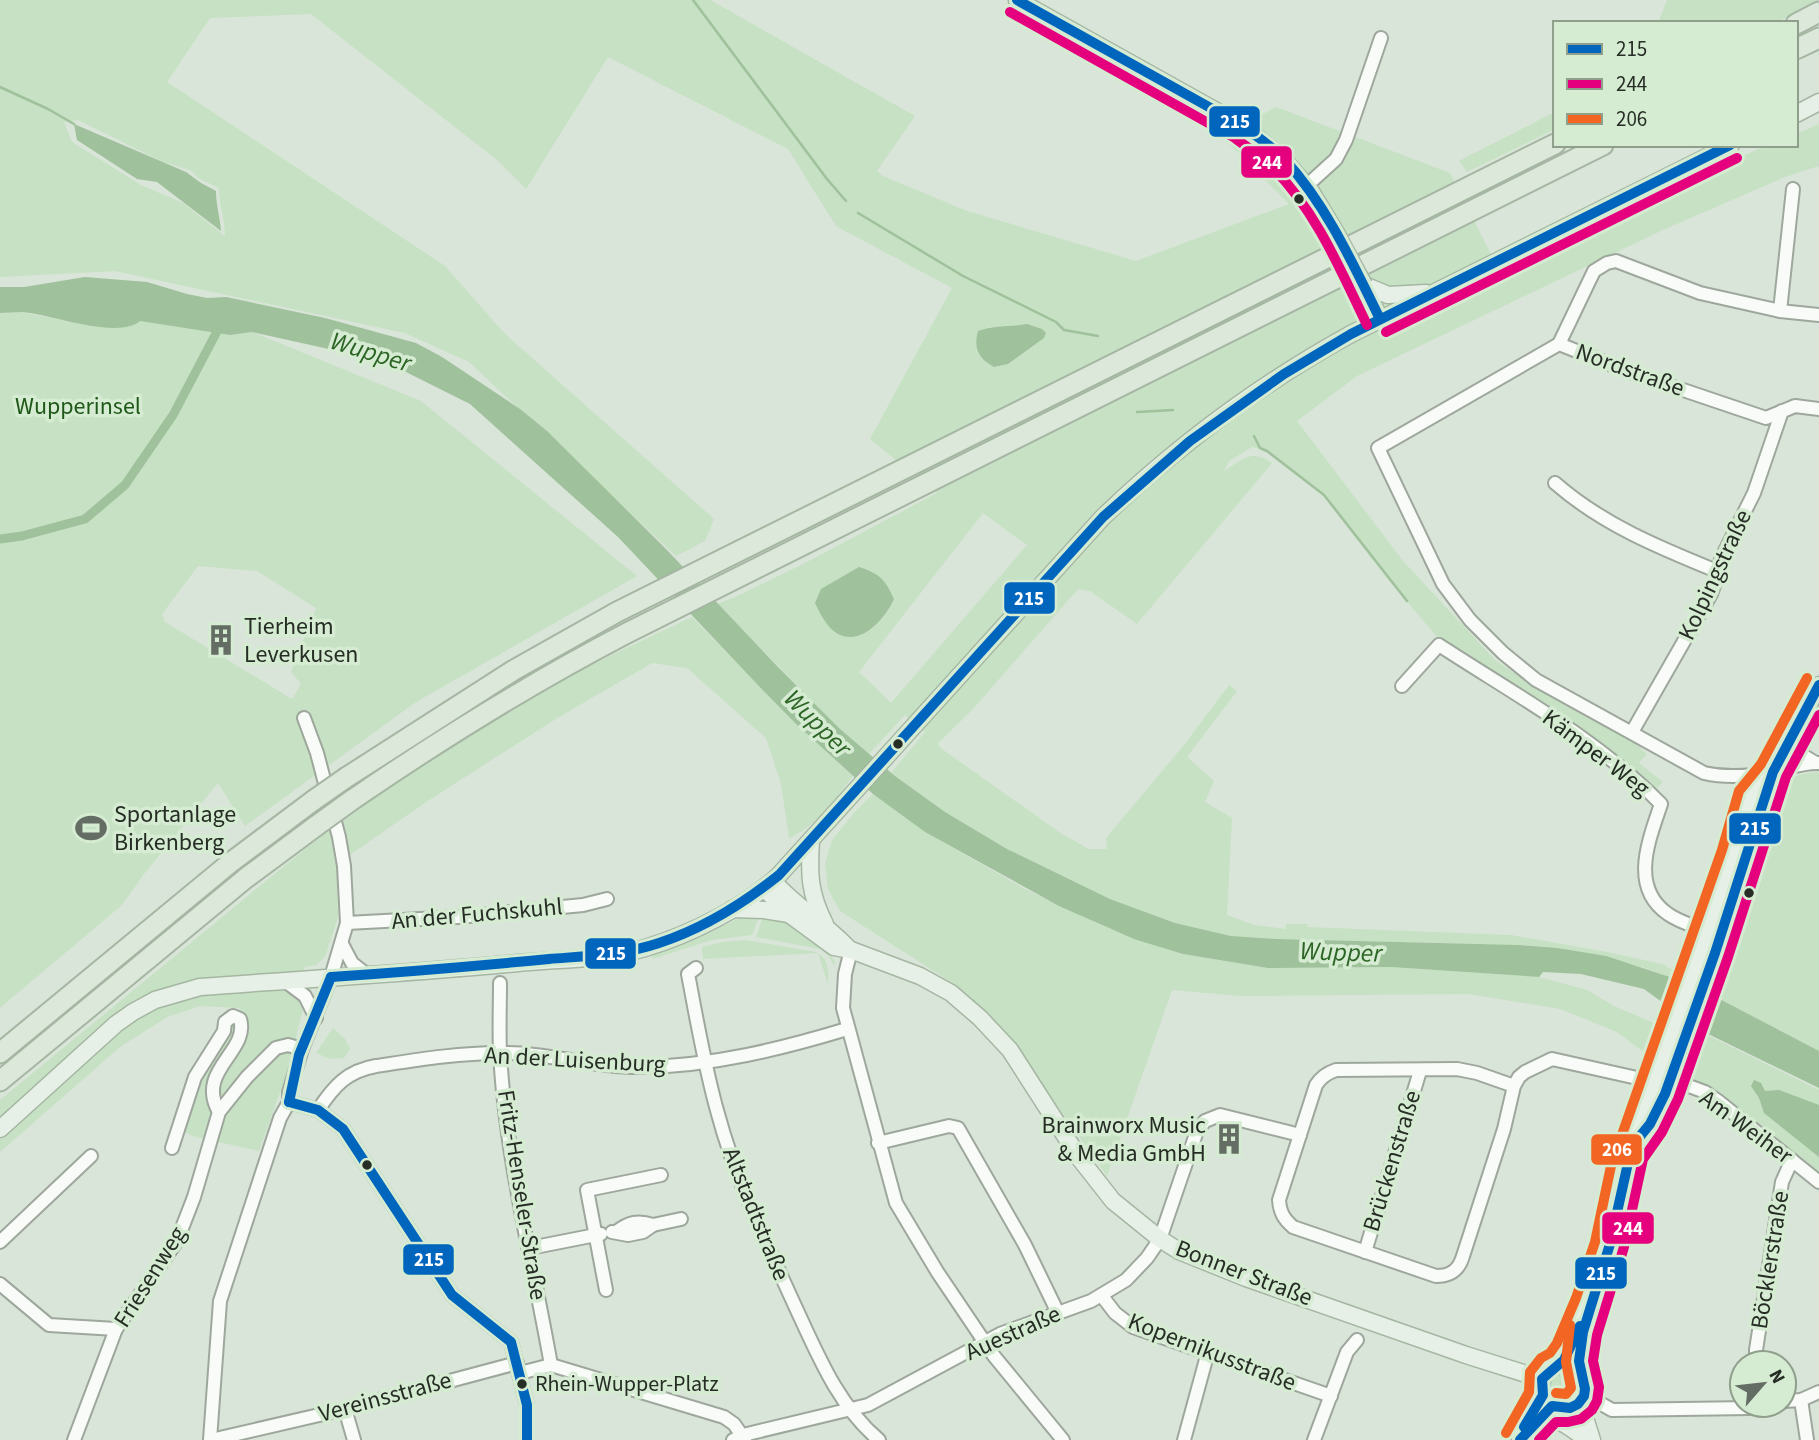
<svg xmlns="http://www.w3.org/2000/svg" width="1819" height="1440" viewBox="0 0 1819 1440" font-family="'Source Sans 3',sans-serif">
  <style>
    .green { fill: #c6e1c3; fill-rule: evenodd }
    .water { fill: #9fc19b }
    .lines { fill: none; stroke-linecap: round; stroke-linejoin: round }
    .stream { stroke: #9fc19b; stroke-width: 2.5 }
    .canal { stroke: #9fc19b; stroke-width: 9 }
    .minor-casing { stroke: #9ea79c; stroke-width: 16 }
    .major-casing { stroke: #a5b6a3; stroke-width: 19 }
    .highway-casing { stroke: #a5b6a3; stroke-width: 23 }
    .minor { stroke: #f9fbf9; stroke-width: 12 }
    .major { stroke: #e7f0e6; stroke-width: 16 }
    .highway { stroke: #dce8da; stroke-width: 19 }
    .major-bridge-casing { stroke: #a5b6a3; stroke-width: 19; stroke-linecap: butt }
    .highway-bridge-casing { stroke: #a5b6a3; stroke-width: 23; stroke-linecap: butt }
    .major-bridge { stroke: #e7f0e6; stroke-width: 16 }
    .highway-bridge { stroke: #dce8da; stroke-width: 19 }
    .bus-1-casing { stroke: #d5ebd2; stroke-width: 16 }
    .bus-2-casing { stroke: #d5ebd2; stroke-width: 16 }
    .bus-3-casing { stroke: #d5ebd2; stroke-width: 16 }
    .bus-1 { stroke: #0065bd; stroke-width: 10 }
    .bus-2 { stroke: #e5007d; stroke-width: 10 }
    .bus-3 { stroke: #f26522; stroke-width: 10 }
    .bus-dot { fill: #252d24; stroke: #d5ebd2; stroke-width: 2.5 }
    .labels { text-anchor: middle; dominant-baseline: central; stroke-width: 7; stroke-linejoin: round; paint-order: stroke }
    .bus-label { font-size: 22px; fill: #252d24; stroke: #d5ebd2; text-anchor: start }
    .street-label { font-size: 24px; fill: #252d24; stroke: #d5ebd2 }
    .park-label { font-size: 24px; fill: #1f5819; stroke: #d5ebd2 }
    .poi-label { font-size: 24px; fill: #252d24; stroke: #d5ebd2; text-anchor: start }
    .water-label { font-size: 26px; font-style: italic; fill: #2d6526; stroke: #d5ebd2 }
    .line-badge { stroke: #d5ebd2; stroke-width: 2.5 }
    .badge-label { font-size: 19px; text-anchor: middle; font-weight: bold; fill: #fff }
  </style>
  <rect width="100%" height="100%" fill="#d9e5d8"/>
  <g class="green">
    <path d="M0,0H710L915,116L877,171L883,176L967,211L1136,261L1289,204L1222,137L1276,107L1450,173L1501,274L1720,166L1768,145H1796V134L1819,124V166L1785,177L1665,229L1357,376L1297,421L1403,561L1496,661L1557,700L1639,743L1641,749L1647,754L1639,763L1663,782L1655,790L1439,639L1391,583L1321,493L1265,450L1252,447L1229,461L1224,471C1243,460 1251,448 1272,463L1137,624L1090,591L1078,589L972,710L938,743L939,747L1062,834L1089,849H1107L1106,838L1184,745L1229,685L1237,691L1187,757L1214,781L1205,802L1232,818L1227,915L1254,925L1286,929V924H1307V927L1511,935L1607,952L1666,965V967L1683,973L1681,981C1630,960 1572,949 1518,945L1276,939L1231,936L1175,923L1110,899L1007,849L945,812L895,776L891,773L925,732L905,715L869,754L840,729L717,604L733,598L805,563L937,493L870,439L952,288L836,226L788,149L608,57L526,189L497,160L311,14L210,18L167,82L445,266L505,334L714,519L705,541L676,556L469,362L405,333L115,271L0,277ZM78,120L161,161L192,171L198,178L219,188C219,205 225,219 225,236L183,203L141,185L72,142L64,122ZM990,327L1044,338L1008,364L994,367C980,359 973,349 978,331ZM983,513L1027,545L891,703L859,672Z"/>
    <polygon points="1667,0 1819,0 1775,23 1658,23"/>
    <polygon points="1555,112 1555,129 1467,172 1459,161"/>
    <path d="M21,312L82,324L111,327L140,321L230,335L252,332L421,401L637,576L416,702L245,826L218,783L144,874L122,905L0,1008V313ZM198,566L257,571L316,608L291,672L301,684L292,699L165,622L162,614Z"/>
    <path d="M692,617L794,722L853,776C836,797 815,828 789,838L781,784L766,738L687,668L652,663L559,717L426,802L337,864L338,917L325,957L316,965L305,967L297,997L303,1009L288,1070L259,1151L196,1137L182,1131L198,1080L240,1008L200,1006L167,1017L120,1047L0,1152V1100L305,849L410,769L532,693Z"/>
    <polygon points="1819,771 1819,1051 1715,996 1784,778"/>
    <polygon points="873,794 925,832 1025,889 1110,929 1183,954 1268,968 1391,967 1539,977 1587,990 1614,1006 1663,1027 1652,1058 1617,1032 1560,1009 1469,994 1241,996 1172,990 1107,1176 1017,1049 992,1019 954,984 840,911 828,889 825,864 832,840 854,813"/>
    <polygon points="760,914 752,935 712,940 652,959 651,954 708,933 742,917"/>
    <path d="M764,914C788,921 827,941 836,965L833,964L829,956L820,949L756,937Z"/>
    <path d="M745,940L816,952C830,960 828,970 828,984L818,953L703,959L702,947L723,942Z"/>
    <polygon points="333,1028 345,1039 350,1049 344,1058 330,1059 316,1053"/>
    <polygon points="1699,1031 1819,1090 1819,1178 1715,1093 1686,1075"/>
    <circle cx="1563" cy="1387" r="15"/>
  </g>
  <g class="water">
    <path d="M74,124L186,172L201,183L216,191C216,205 220,217 221,231L157,182L137,179L77,140Z"/>
    <path d="M85,277L147,282L187,294L207,298L226,297L325,318L416,343L442,357L520,409L547,431L666,549L778,667L840,729L895,776L945,812L1007,849L1110,899L1175,923L1231,936L1276,939L1518,945L1557,948L1606,956L1676,979L1714,996L1819,1051V1088L1702,1031L1644,989L1581,974L1543,972L1539,977L1391,967L1268,968L1183,954L1134,939L1059,906L925,832L873,794L795,723L755,682L618,537L470,404L406,372L365,357L252,332L230,335L140,321C118,340 50,314 22,312C15,312 7,313 0,313V287H24Z"/>
    <path d="M1027,324L1042,329L1046,333L1044,338L1008,364L994,367C979,359 973,349 978,331C993,325 1010,327 1027,324Z"/>
    <path d="M859,567C880,574 885,579 894,599C887,615 865,643 843,636C829,632 821,615 815,603L821,589Z"/>
    <polygon points="1754,1080 1761,1083 1765,1091 1779,1090 1819,1105 1819,1157 1764,1113 1759,1098 1751,1086"/>
  </g>
  <g class="lines">
    <g class="stream">
      <polyline points="693,0 827,179 846,201"/>
      <polyline points="0,87 48,109 74,124"/>
      <polyline points="858,213 963,276 1056,322 1064,330 1098,336"/>
      <polyline points="1137,412 1173,410"/>
      <polyline points="1254,436 1260,448 1267,451 1324,495 1407,601"/>
    </g>
    <polyline class="canal" points="0,539 22,536 85,519 125,485 173,415 222,322"/>
    <defs>
      <g id="minor">
        <polyline points="1314,179 1336,159 1346,140 1381,38"/>
        <polyline points="1780,311 1793,189"/>
        <polyline points="1559,344 1594,271 1607,263 1616,261 1700,293 1780,311 1819,315"/>
        <path d="M1819,409L1795,406L1766,418L1627,371L1559,344L1378,448L1443,584L1470,620L1503,653L1536,680L1704,773C1726,778 1753,776 1775,771C1790,768 1804,762 1819,763"/>
        <path d="M1555,483C1603,525 1660,548 1719,572"/>
        <path d="M1402,686L1439,645C1514,694 1597,739 1661,804C1649,840 1629,887 1668,914C1679,922 1694,926 1707,931"/>
        <polyline points="1632,732 1711,594 1719,572 1721,559 1754,493 1782,411"/>
        <polyline points="1793,734 1799,753 1814,762"/>
        <polyline points="347,923 458,917 583,905 607,899"/>
        <polyline points="342,944 352,963 367,975"/>
        <polyline points="851,950 845,974 843,1008 896,1203 938,1273 994,1356 1063,1440"/>
        <path d="M696,968L688,974C697,1021 705,1069 718,1114C736,1181 767,1244 795,1306C817,1353 838,1406 879,1440"/>
        <polyline points="285,981 305,996 316,1018"/>
        <path d="M500,983C500,1006 499,1029 500,1052C505,1155 533,1263 551,1365"/>
        <polyline points="1670,1079 1705,1092 1718,1101 1819,1182"/>
        <path d="M1514,1086L1504,1129L1463,1256C1459,1270 1451,1276 1436,1276L1293,1227C1284,1219 1280,1213 1279,1200L1316,1085C1321,1077 1327,1073 1336,1070L1457,1069L1477,1073L1514,1086L1519,1077L1525,1072L1552,1059L1655,1082"/>
        <polyline points="289,1102 318,1110 343,1129 452,1295 511,1342 527,1405 527,1440"/>
        <path d="M318,1110C334,1086 347,1071 376,1066C416,1060 458,1053 499,1053C546,1052 596,1068 643,1067C712,1066 781,1049 847,1029"/>
        <polyline points="878,1143 949,1126 958,1128 1025,1245 1058,1313"/>
        <path d="M172,1148L195,1077L224,1031L225,1022L233,1016L240,1019C250,1052 195,1070 219,1112"/>
        <polyline points="612,1232 628,1235 643,1232 653,1225 681,1219"/>
        <path d="M616,1232C629,1222 638,1220 653,1225"/>
        <polyline points="0,1242 91,1156"/>
        <polyline points="530,1248 601,1234"/>
        <polyline points="1365,1252 1420,1071"/>
        <polyline points="0,1284 49,1325 116,1329"/>
        <polyline points="606,1290 587,1190 661,1175"/>
        <polyline points="1102,1296 1115,1313 1133,1327 1331,1396"/>
        <polyline points="1756,1363 1756,1350 1782,1182 1792,1160"/>
        <polyline points="520,1373 551,1365 724,1417 734,1424 745,1440"/>
        <polyline points="1584,1394 1612,1410 1750,1408 1755,1405"/>
        <polyline points="1801,1400 1807,1440"/>
        <polyline points="1784,1401 1801,1400 1819,1392"/>
        <polyline points="345,1409 354,1440"/>
        <polyline points="1534,1424 1552,1406"/>
        <polyline points="74,1440 116,1329 177,1241 194,1197 219,1112 247,1077 276,1048 288,1045 302,1049"/>
        <polyline points="210,1440 220,1301 280,1118 289,1102 289,1092 302,1049 331,977 347,923 344,866 339,837 317,753 304,718"/>
        <polyline points="211,1440 345,1409 517,1363"/>
        <polyline points="733,1440 743,1435 868,1405 1000,1334 1091,1301 1126,1280 1147,1258 1160,1239 1197,1131 1205,1121 1220,1115 1300,1135"/>
        <polyline points="1184,1440 1208,1352"/>
        <polyline points="1314,1440 1347,1352 1357,1340"/>
        <polyline points="1518,1440 1543,1395"/>
      </g>
      <g id="major">
        <polyline points="1017,0 1243,126 1283,159 1310,190 1336,233"/>
        <polyline points="1796,114 1819,102"/>
        <polyline points="1364,285 1388,295 1426,293"/>
        <polyline points="1364,285 1380,319"/>
        <path d="M811,840C809,874 809,893 825,924"/>
        <path d="M773,881C796,907 826,924 849,949"/>
        <polyline points="764,888 789,914 834,947 851,950 920,976 951,993 980,1018 1010,1050 1080,1159 1113,1201 1160,1239 1179,1251 1246,1278 1466,1355 1542,1379"/>
        <polyline points="732,909 764,910 789,914"/>
        <polyline points="1650,1124 1665,1094 1715,953 1773,772 1819,685"/>
        <path d="M0,1129L116,1024L133,1012L155,1000L200,987C306,979 412,973 518,963C559,959 605,960 645,948C689,935 746,907 779,875L1103,517C1178,445 1260,384 1351,334L1731,145"/>
        <circle cx="1563" cy="1387" r="22"/>
        <polyline points="1559,1365 1569,1350 1589,1303 1609,1246 1624,1171 1735,854 1752,796 1773,772"/>
        <polyline points="1580,1402 1592,1440"/>
        <path d="M1533,1426C1557,1413 1565,1425 1585,1438"/>
      </g>
      <g id="highway">
        <polyline points="1796,24 1819,12"/>
        <polyline points="1796,49 1819,38"/>
        <polyline points="347,777 514,670 617,612 1555,144"/>
        <path d="M352,800C441,739 531,683 627,633L1603,145"/>
        <polyline points="0,1053 230,863 314,800"/>
        <polyline points="0,1081 246,878 316,826"/>
      </g>
    </defs>
    <use href="#minor" class="minor-casing"/>
    <use href="#major" class="major-casing"/>
    <use href="#highway" class="highway-casing"/>
    <use href="#minor" class="minor"/>
    <use href="#major" class="major"/>
    <use href="#highway" class="highway"/>
    <defs>
      <polyline id="major-bridge" points="1336,233 1364,285"/>
      <g id="highway-bridge">
        <polyline points="314,800 347,777"/>
        <polyline points="316,826 352,800"/>
      </g>
    </defs>
    <use href="#major-bridge" class="major-bridge-casing"/>
    <use href="#highway-bridge" class="highway-bridge-casing"/>
    <use href="#major-bridge" class="major-bridge"/>
    <use href="#highway-bridge" class="highway-bridge"/>
    <defs>
      <g id="bus-1">
        <path d="M1017,0L1243,126C1257,137 1273,147 1285,160C1327,206 1353,264 1380,319"/>
        <path d="M331,977C404,972 476,966 549,959C585,956 624,955 659,943C702,929 744,903 779,875L1103,517L1190,441L1284,374L1351,334L1730,145"/>
        <polyline points="289,1102 318,1110 343,1129 452,1295 511,1342 527,1405 527,1440"/>
        <polyline points="289,1102 299,1055 331,977"/>
        <polyline points="1524,1427 1543,1395 1542,1379 1564,1360 1580,1326"/>
        <polyline points="1520,1440 1552,1406 1570,1408 1578,1404 1584,1396 1585,1389 1579,1361 1583,1332 1610,1244 1630,1154 1637,1140 1650,1124 1665,1094 1715,953 1773,772 1819,685"/>
      </g>
      <g id="bus-2">
        <path d="M1010,12L1235,138C1248,148 1262,157 1273,168C1316,211 1341,271 1367,325"/>
        <polyline points="1386,332 1737,158"/>
        <polyline points="1539,1440 1556,1422 1568,1422 1581,1419 1592,1410 1597,1401 1599,1387 1593,1361 1597,1335 1624,1247 1643,1159 1662,1132 1678,1099 1728,957 1786,777 1819,715"/>
      </g>
      <g id="bus-3">
        <polyline points="1556,1393 1566,1394 1571,1388 1566,1362 1570,1325"/>
        <polyline points="1506,1433 1529,1392 1530,1372 1541,1358 1550,1353 1557,1343 1576,1298 1595,1242 1611,1166 1722,850 1739,791 1761,764 1807,678"/>
      </g>
    </defs>
    <use href="#bus-1" class="bus-1-casing"/>
    <use href="#bus-2" class="bus-2-casing"/>
    <use href="#bus-3" class="bus-3-casing"/>
    <use href="#bus-1" class="bus-1"/>
    <use href="#bus-2" class="bus-2"/>
    <use href="#bus-3" class="bus-3"/>
  </g>
  <defs>
    <symbol id="building-bare" viewBox="-9 -9 18 18"><path d="M-4-6H4V6H1V3H-1V6H-4ZM-2.5-4.3h1.7v1.8h-1.7ZM.8-4.3h1.7v1.8H.8ZM-2.5-1h1.7V.8h-1.7ZM.8-1h1.7V.8H.8Z" fill="#646d63" stroke="#d5ebd2" stroke-width="2.5" paint-order="stroke"/></symbol>
    <symbol id="stadium-bare" viewBox="-9 -9 18 18"><path d="M0-5a6.5 5 0 1 0 0 10a6.5 5 0 1 0 0-10ZM-3.5-1.8h7v3.6h-7Z" fill="#646d63" stroke="#d5ebd2" stroke-width="2.5" paint-order="stroke"/></symbol>
  </defs>
  <g fill-rule="evenodd">
    <use href="#building-bare" x="199" y="618" width="44" height="44"/>
    <use href="#stadium-bare" x="69" y="806" width="44" height="44"/>
    <use href="#building-bare" x="1207" y="1117" width="44" height="44"/>
  </g>
  <g class="bus-dot">
    <circle cx="1299" cy="199" r="6"/>
    <circle cx="898" cy="744" r="6"/>
    <circle cx="1749" cy="893" r="6"/>
    <circle cx="367" cy="1165" r="6"/>
    <circle cx="522" cy="1384" r="6"/>
  </g>
  <g class="labels">
    <g class="bus-label">
      <text x="535" y="1384">Rhein-Wupper-Platz</text>
    </g>
    <g class="street-label">
      <text transform="translate(1630 370) rotate(20)">Nordstraße</text>
      <text transform="translate(1715 575) rotate(-65)">Kolpingstraße</text>
      <text transform="translate(1596 753) rotate(37)">Kämper Weg</text>
      <text transform="translate(477 914) rotate(-5)">An der Fuchskuhl</text>
      <text transform="translate(575 1060) rotate(3)">An der Luisenburg</text>
      <text transform="translate(1746 1127) rotate(36)">Am Weiher</text>
      <text transform="translate(1392 1161) rotate(-73)">Brückenstraße</text>
      <text transform="translate(522 1195) rotate(81)">Fritz-Henseler-Straße</text>
      <text transform="translate(756 1214) rotate(68)">Altstadtstraße</text>
      <text transform="translate(1770 1260) rotate(-81)">Böcklerstraße</text>
      <text transform="translate(1244 1273) rotate(21)">Bonner Straße</text>
      <text transform="translate(150 1277) rotate(-58)">Friesenweg</text>
      <text transform="translate(1013 1333) rotate(-24)">Auestraße</text>
      <text transform="translate(1212 1352) rotate(21)">Kopernikusstraße</text>
      <text transform="translate(385 1397) rotate(-15)">Vereinsstraße</text>
    </g>
    <g class="park-label">
      <text x="78" y="406">Wupperinsel</text>
    </g>
    <g class="poi-label">
      <text x="244" y="626">Tierheim<tspan x="244" dy="28">Leverkusen</tspan></text>
      <text x="114" y="814">Sportanlage<tspan x="114" dy="28">Birkenberg</tspan></text>
      <text x="1206" y="1125" text-anchor="end">Brainworx Music<tspan x="1206" dy="28">&amp; Media GmbH</tspan></text>
    </g>
    <g class="water-label">
      <text transform="translate(371 352) rotate(17)">Wupper</text>
      <text transform="translate(818 723) rotate(45)">Wupper</text>
      <text transform="translate(1341 952) rotate(2)">Wupper</text>
    </g>
  </g>
  <g class="line-badge">
    <rect x="1208" y="105" width="53" height="33" rx="7" fill="#0065bd"/>
    <rect x="1240" y="145" width="53" height="34" rx="7" fill="#e5007d"/>
    <rect x="1003" y="581" width="53" height="34" rx="7" fill="#0065bd"/>
    <rect x="1728" y="812" width="54" height="33" rx="7" fill="#0065bd"/>
    <rect x="584" y="937" width="53" height="33" rx="7" fill="#0065bd"/>
    <rect x="1590" y="1133" width="53" height="33" rx="7" fill="#f26522"/>
    <rect x="1601" y="1211" width="54" height="34" rx="7" fill="#e5007d"/>
    <rect x="402" y="1243" width="53" height="33" rx="7" fill="#0065bd"/>
    <rect x="1574" y="1256" width="54" height="34" rx="7" fill="#0065bd"/>
  </g>
  <g class="badge-label">
    <text x="1235" y="128">215</text>
    <text x="1267" y="169">244</text>
    <text x="1029" y="605">215</text>
    <text x="1755" y="835">215</text>
    <text x="611" y="960">215</text>
    <text x="1617" y="1156">206</text>
    <text x="1628" y="1235">244</text>
    <text x="429" y="1266">215</text>
    <text x="1601" y="1280">215</text>
  </g>
  <rect x="1553" y="21" width="245" height="126" fill="#d5ebd2" stroke="#8f9f8c" stroke-width="2"/>
  <rect x="1567" y="44" width="35" height="10" fill="#0065bd" stroke="#8f9f8c" stroke-width="2"/>
  <text x="1616" y="56" font-size="21" fill="#252d24">215</text>
  <rect x="1567" y="79" width="35" height="10" fill="#e5007d" stroke="#8f9f8c" stroke-width="2"/>
  <text x="1616" y="91" font-size="21" fill="#252d24">244</text>
  <rect x="1567" y="114" width="35" height="10" fill="#f26522" stroke="#8f9f8c" stroke-width="2"/>
  <text x="1616" y="126" font-size="21" fill="#252d24">206</text>
  <g transform="translate(1763 1384) rotate(62)"><circle r="33" fill="#d5ebd2" stroke="#8f9f8c" stroke-width="2"/>
  <path d="M0-5L12 26L0 18L-12 26Z" fill="#646d63"/>
  <text y="-10" font-size="19" font-weight="bold" text-anchor="middle" fill="#252d24">N</text>
  </g>
</svg>
